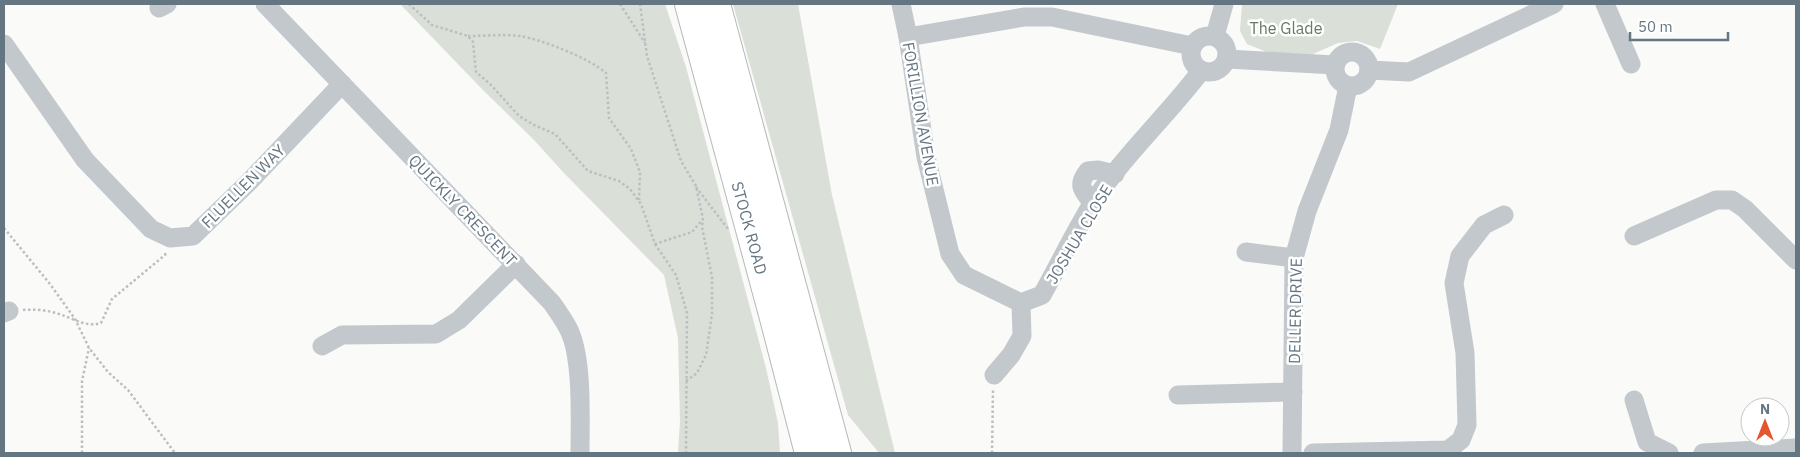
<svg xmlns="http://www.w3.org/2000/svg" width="1800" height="457" viewBox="0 0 1800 457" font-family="'IBM Plex Sans',sans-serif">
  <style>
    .green { fill: #dadfd7 }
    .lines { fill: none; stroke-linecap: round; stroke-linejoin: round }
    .highway-casing { stroke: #b4b9bd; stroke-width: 30 }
    .path { stroke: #bbbfc2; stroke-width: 2.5; stroke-dasharray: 2.5 2.5; stroke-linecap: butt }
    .minor { stroke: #c3c8cc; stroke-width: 19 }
    .highway { stroke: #fff; stroke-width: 28 }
    .labels { text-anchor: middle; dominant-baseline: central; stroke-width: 5; stroke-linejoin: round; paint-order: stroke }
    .park-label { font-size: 16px; fill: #687a64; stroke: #fff }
    .street-label { font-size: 16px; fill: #657683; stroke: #fff }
  </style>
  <rect width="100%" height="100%" fill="#fafaf8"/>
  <g class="green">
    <polygon points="400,4 665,4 686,67 766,368 778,423 780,453 678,453 680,421 678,338 664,275 563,172 534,140 482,89"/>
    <polygon points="733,4 798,4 832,195 895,453 879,453 848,415"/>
    <polygon points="1242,4 1398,4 1380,49 1357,41 1338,43 1313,54 1269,53 1247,44 1240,31"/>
  </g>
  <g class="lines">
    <defs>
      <g id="highway">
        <path id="s1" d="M689,4L774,318L809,453"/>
        <polyline points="716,4 837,453"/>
      </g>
    </defs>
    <use href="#highway" class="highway-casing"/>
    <g class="path">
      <polyline points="409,4 432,25 468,36 473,42 476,72 491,85 519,116 534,125 555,134 588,171 619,181 630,189 641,204 655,244 692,232 703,219 696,186 681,161 647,56 640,4"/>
      <polyline points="620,4 645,43"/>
      <path d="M468,36C485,36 503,34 520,36C543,40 589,58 606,73L609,118L631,149L640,172L639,200"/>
      <polyline points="696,187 728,229"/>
      <polyline points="4,228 50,284 75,319 89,348 108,372 128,390 175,453"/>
      <polyline points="655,244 676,275 687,313 686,453"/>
      <path d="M23,310C35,309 47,310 59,314C73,318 86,328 101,323L112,299L165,255L166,252"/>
      <polyline points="686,381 697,373 706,355 712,314 712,277 702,227 703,219"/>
      <polyline points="82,453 82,381 89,348"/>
      <polyline points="992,453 993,390"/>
    </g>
    <g class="minor">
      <path d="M265,4L552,303C558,312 564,320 569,330C583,359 580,420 580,453"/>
      <polyline points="901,4 908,37 926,157 950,254 964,275 1021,303"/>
      <polyline points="1605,4 1631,64"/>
      <polyline points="159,8 167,4"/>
      <circle cx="1209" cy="54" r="18"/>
      <polyline points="1215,36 1224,4"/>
      <polyline points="908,37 1024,17 1052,17 1192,46"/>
      <polyline points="4,44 85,160 151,229 170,238 193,236 249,182 342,84"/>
      <circle cx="1352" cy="69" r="17"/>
      <polyline points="1227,59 1335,65"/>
      <polyline points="1369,70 1409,72 1554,4"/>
      <path d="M1093,204C1083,190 1076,186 1088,171L1098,170L1115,174"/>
      <polyline points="1634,236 1716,200 1732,200 1745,209 1796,260"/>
      <polyline points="1246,252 1294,258"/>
      <path d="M1021,303L1042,295C1059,265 1074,233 1092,204C1123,156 1167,116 1201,71"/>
      <polyline points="4,313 9,311"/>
      <polyline points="322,346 342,335 436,334 459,320 516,264"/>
      <polyline points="994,375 1011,355 1022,336 1021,303"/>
      <polyline points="1178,395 1293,392"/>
      <polyline points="1634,400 1647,442 1669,453"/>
      <polyline points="1292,453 1294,258 1307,211 1339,130 1348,86"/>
      <polyline points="1313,453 1448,450 1461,440 1467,425 1465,353 1454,283 1460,256 1484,225 1504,215"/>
      <polyline points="1703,453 1796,448"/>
    </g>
    <use href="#highway" class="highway"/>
  </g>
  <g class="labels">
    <g class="park-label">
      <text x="1286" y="28">The Glade</text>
    </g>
    <g class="street-label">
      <text transform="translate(921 114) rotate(80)">FORILLION AVENUE</text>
      <text transform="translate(243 186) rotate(-45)">FLUELLEN WAY</text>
      <text transform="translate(463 210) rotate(46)">QUICKLY CRESCENT</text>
      <text stroke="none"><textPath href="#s1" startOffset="232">STOCK ROAD</textPath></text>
      <text transform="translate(1079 234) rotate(-59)">JOSHUA CLOSE</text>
      <text transform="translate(1295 311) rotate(-89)">DELLER DRIVE</text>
    </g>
  </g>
  <rect width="1800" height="457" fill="none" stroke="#657683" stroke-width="10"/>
  <g transform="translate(1765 422)"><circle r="24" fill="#ffffff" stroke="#c1c8cd"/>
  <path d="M0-4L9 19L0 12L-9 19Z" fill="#e4572e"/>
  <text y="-8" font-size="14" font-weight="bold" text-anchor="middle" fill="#657683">N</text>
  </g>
  <path d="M1630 32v8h98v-8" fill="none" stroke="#657683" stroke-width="2.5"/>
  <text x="1638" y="32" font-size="15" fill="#657683" stroke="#ffffff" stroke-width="4" paint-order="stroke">50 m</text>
</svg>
